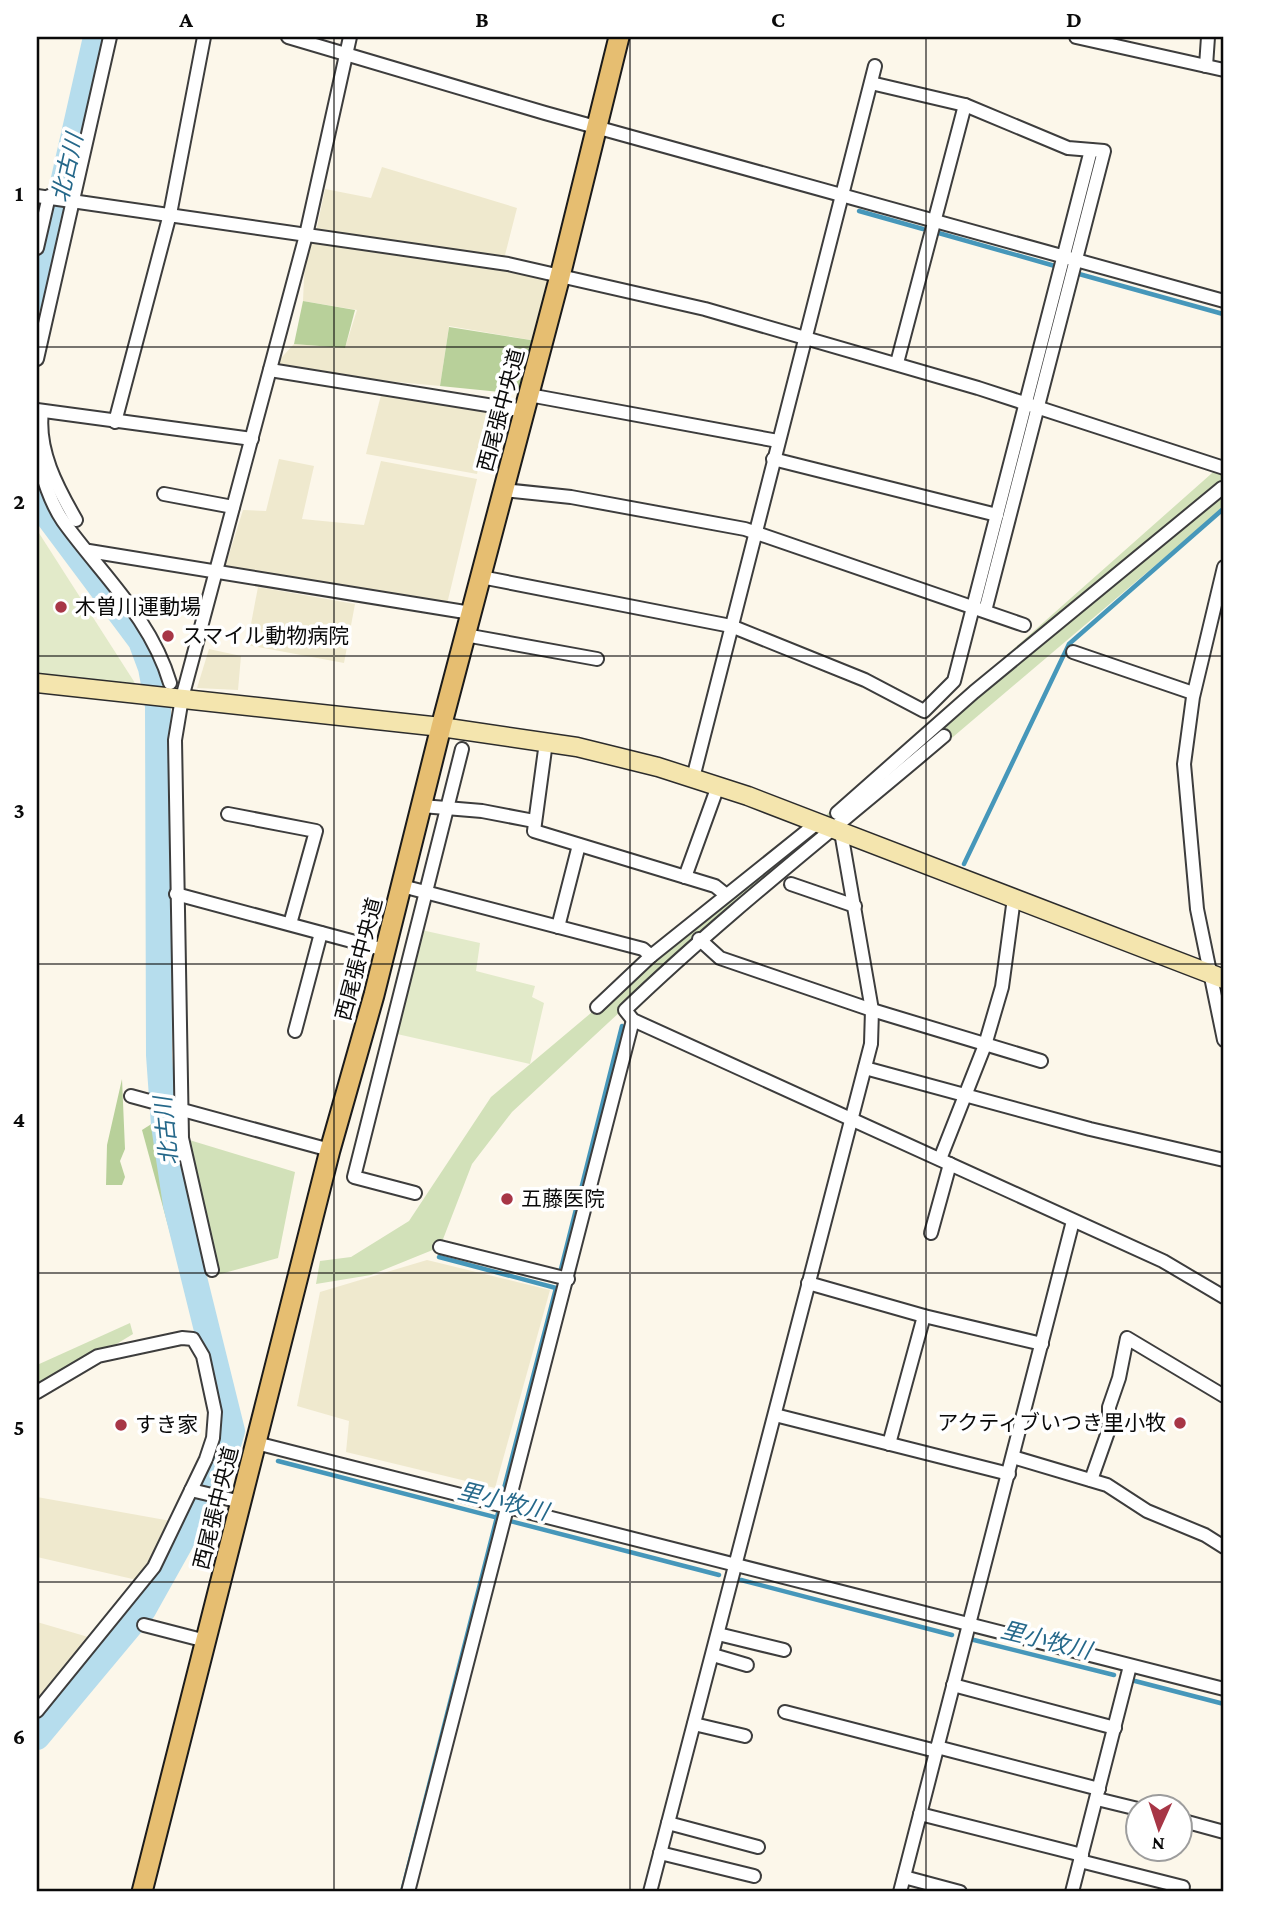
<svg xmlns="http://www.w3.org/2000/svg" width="1261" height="1929" viewBox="0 0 1261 1929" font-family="'Crimson Pro','Noto Sans JP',serif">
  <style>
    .farmland { fill: #efe9ce }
    .green { fill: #d2e1b9 }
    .forest { fill: #b8d09a }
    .pitch { fill: #e2eac9 }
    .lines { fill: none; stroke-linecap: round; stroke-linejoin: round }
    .stream { stroke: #4697ba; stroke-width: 4.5 }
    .river { stroke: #b6dded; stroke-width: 26 }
    .street-casing { stroke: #3d3d3d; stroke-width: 16 }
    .secondary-casing { stroke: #2c2c2c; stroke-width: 21 }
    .primary-casing { stroke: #1b1b1b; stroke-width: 23 }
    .street { stroke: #fff; stroke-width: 12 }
    .secondary { stroke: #f4e5ae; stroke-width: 18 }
    .primary { stroke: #e6be71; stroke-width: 19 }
    .grid { fill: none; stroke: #0a0a0a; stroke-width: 2; stroke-opacity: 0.55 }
    .poi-dot { fill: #a73646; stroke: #fff; stroke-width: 2.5 }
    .labels { text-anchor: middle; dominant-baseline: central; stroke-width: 7; stroke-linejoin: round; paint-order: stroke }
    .street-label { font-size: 21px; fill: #0a0a0a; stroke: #fff }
    .poi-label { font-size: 21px; fill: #0a0a0a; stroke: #fff; text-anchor: start }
    .water-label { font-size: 23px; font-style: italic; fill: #25688a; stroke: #fff }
    .neatline { fill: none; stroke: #0a0a0a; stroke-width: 2.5 }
    .grid-label { font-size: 23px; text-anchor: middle; font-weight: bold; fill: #0a0a0a }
  </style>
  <rect width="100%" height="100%" fill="#fcf7ea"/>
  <g class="farmland">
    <polygon points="382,167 517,208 504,259 316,232 325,189 371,198"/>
    <polygon points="306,235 560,276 543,342 449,326 440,386 270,370 294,344 345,348 357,310 303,301"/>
    <polygon points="381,395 492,413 477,474 366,454"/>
    <polygon points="279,459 314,466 302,519 364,525 381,461 477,479 447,604 225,567 243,510 266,511"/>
    <polygon points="258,587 355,604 344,663 247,645"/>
    <polygon points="209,649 241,656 238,690 197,688"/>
    <polygon points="427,1260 550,1290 495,1488 346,1452 349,1421 297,1406 320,1292"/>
    <polygon points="37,1497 171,1521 154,1567 137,1580 37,1557"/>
    <polygon points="37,1622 95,1639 37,1703"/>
  </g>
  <g class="green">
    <polygon points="1220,466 1224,468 1224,507 841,832 833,829 704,934 512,1112 472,1164 440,1247 371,1275 316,1284 320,1261 351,1257 409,1221 491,1097 817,823"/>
    <polygon points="186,1139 295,1172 278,1258 217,1275"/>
    <polygon points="130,1323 133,1334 37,1392 37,1365"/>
  </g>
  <g class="forest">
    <polygon points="303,301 355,310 345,348 294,344"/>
    <polygon points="449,327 543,342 529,395 440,386"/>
    <polygon points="122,1079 125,1149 120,1161 125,1177 122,1185 106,1185 107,1145"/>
    <polygon points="153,1123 185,1263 179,1266 142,1130"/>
  </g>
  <g class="pitch">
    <polygon points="37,530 142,694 37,683"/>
    <polygon points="417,929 480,943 476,971 535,986 532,997 544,1003 530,1064 397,1034"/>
  </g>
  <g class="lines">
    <g class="stream">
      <polyline points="859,211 923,229"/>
      <polyline points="935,232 1055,266"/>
      <polyline points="1079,274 1223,314"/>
      <polyline points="964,864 1069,644 1222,510"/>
      <polyline points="439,1257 556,1288 501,1500"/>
      <polyline points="560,1273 622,1026"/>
      <polyline points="278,1461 719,1575"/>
      <polyline points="741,1580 952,1635"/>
      <polyline points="970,1639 1114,1675"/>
      <polyline points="1135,1681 1224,1704"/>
      <polyline points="402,1892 498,1513"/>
    </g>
    <g class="river">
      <polyline points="37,298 96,37"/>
      <polyline points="37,493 44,511 141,641 151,668 158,706 159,1055 164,1125 176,1205 232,1431 220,1472 143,1610 37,1737"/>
    </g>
    <defs>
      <g id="street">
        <polyline points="288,37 545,113 1224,301"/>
        <polyline points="1076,37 1224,70"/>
        <polyline points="1206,66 1208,37"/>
        <polyline points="871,83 965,105 1068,148 1104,151 985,611"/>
        <polyline points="37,196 508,264 705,309 978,388 1224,468"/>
        <polyline points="37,248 49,196"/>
        <polyline points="37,359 110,37"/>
        <polyline points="897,363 965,105"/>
        <polyline points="270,370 525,411"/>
        <polyline points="529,395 778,441"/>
        <polyline points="37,410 252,439"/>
        <path d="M42,411C37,450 57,487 76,520"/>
        <polyline points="115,422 170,214 204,37"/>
        <path d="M37,455C43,478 50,502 63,521C101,574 151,618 170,683"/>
        <polyline points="773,459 997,515"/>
        <polyline points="504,490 571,497 745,529 1024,625"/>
        <polyline points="164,494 233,507"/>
        <polyline points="89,551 471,613"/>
        <polyline points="1224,567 1193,697 1184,764 1197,909 1224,1040"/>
        <polyline points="481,577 731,626 865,680 924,711 954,681 1091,150"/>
        <polyline points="465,635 597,659"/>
        <polyline points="1073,652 1193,693"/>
        <path d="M944,736C837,827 726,913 625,1010L633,1020L1163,1261L1224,1297"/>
        <polyline points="546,742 534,831 715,886 725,894"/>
        <polyline points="693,778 875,66"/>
        <polyline points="422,806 482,811 534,821"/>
        <polyline points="837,813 974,692 1222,488"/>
        <polyline points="228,814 316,831 290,924"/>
        <polyline points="685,877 718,786"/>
        <polyline points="791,884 855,906"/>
        <polyline points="402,886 643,949 651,956"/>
        <polyline points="176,894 385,950"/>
        <polyline points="558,927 579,845"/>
        <polyline points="699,939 720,958 872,1010 1041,1061"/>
        <polyline points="597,1007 651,956 817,823"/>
        <polyline points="295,1031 321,933"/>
        <polyline points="865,1068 1090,1129 1224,1160"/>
        <polyline points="131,1096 330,1150"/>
        <polyline points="940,1159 985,1045 1002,987 1014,898"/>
        <polyline points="415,1193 354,1177 462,749"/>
        <polyline points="931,1233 950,1164"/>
        <polyline points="440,1247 568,1279"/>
        <polyline points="212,1270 182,1138 175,740 182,698 306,235 350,37"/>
        <polyline points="808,1283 924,1316 1042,1344"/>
        <polyline points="37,1392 98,1356 182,1338 193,1339 203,1356 215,1412 213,1438 206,1459 154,1567 37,1711"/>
        <polyline points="775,1415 1009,1474"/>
        <polyline points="256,1443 1224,1689"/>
        <polyline points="889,1444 924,1316"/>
        <polyline points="1013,1457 1107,1485 1147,1511 1205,1535 1224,1547"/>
        <polyline points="1091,1480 1109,1429 1109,1407 1119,1378 1127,1338 1224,1396"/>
        <polyline points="191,1490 241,1502"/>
        <polyline points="144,1625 206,1641"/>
        <polyline points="718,1634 784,1650"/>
        <polyline points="713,1655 747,1665"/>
        <polyline points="953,1685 1115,1728"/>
        <polyline points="785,1712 936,1751"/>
        <polyline points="694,1724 745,1736"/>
        <polyline points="937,1747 1099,1789"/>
        <polyline points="1097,1799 1138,1809"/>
        <polyline points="920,1814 1082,1855"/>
        <polyline points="1180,1820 1224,1832"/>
        <polyline points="668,1823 758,1847"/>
        <polyline points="660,1853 754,1876"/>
        <polyline points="1080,1861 1183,1887"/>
        <polyline points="904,1877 960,1892"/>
        <polyline points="408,1892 633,1020"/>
        <polyline points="650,1892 871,1044 872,1010 841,832"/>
        <polyline points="900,1892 1073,1221"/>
        <polyline points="1072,1892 1130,1666"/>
      </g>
      <polyline id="secondary" points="37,683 441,727 577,747 658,767 748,796 1224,979"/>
      <polyline id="primary" points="142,1892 330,1150 374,995 441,727 560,276 619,37"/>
    </defs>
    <use href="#street" class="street-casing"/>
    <use href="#secondary" class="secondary-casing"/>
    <use href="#primary" class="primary-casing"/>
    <use href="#street" class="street"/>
    <use href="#secondary" class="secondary"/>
    <use href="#primary" class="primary"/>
  </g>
  <path class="grid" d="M334,37V1892M630,37V1892M926,37V1892M37,347H1224M37,656H1224M37,964H1224M37,1273H1224M37,1582H1224"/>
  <g class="poi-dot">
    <circle cx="61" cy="607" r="7"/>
    <circle cx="168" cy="636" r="7"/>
    <circle cx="507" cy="1199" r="7"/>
    <circle cx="1180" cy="1423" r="7"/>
    <circle cx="121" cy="1425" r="7"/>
  </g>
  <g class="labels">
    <g class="street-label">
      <text transform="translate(501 410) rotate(-75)">西尾張中央道</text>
      <text transform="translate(359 959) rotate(-75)">西尾張中央道</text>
      <text transform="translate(216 1508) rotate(-76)">西尾張中央道</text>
    </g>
    <g class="poi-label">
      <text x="75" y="607">木曽川運動場</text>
      <text x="182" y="636">スマイル動物病院</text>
      <text x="521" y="1199">五藤医院</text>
      <text x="1166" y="1423" text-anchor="end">アクティブいつき里小牧</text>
      <text x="135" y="1425">すき家</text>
    </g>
    <g class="water-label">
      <text transform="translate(67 168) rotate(-77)">北古川</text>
      <text transform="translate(166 1131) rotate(-96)">北古川</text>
      <text transform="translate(503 1501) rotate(14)">里小牧川</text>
      <text transform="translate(1046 1640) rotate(14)">里小牧川</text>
    </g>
  </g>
  <rect width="1261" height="1929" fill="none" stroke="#ffffff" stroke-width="77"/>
  <g transform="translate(1159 1828) rotate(183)"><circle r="33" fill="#ffffff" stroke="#9d9d9d" stroke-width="2"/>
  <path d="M0-5L12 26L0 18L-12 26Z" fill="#a73646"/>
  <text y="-10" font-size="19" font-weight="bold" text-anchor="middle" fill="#0a0a0a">N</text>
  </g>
  <rect x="38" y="38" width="1184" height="1852" class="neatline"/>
  <g class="grid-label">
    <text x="186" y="27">A</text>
    <text x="482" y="27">B</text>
    <text x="778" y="27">C</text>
    <text x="1074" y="27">D</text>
    <text x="19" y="201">1</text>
    <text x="19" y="509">2</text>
    <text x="19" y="818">3</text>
    <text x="19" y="1127">4</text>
    <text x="19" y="1435">5</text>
    <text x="19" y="1744">6</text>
  </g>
</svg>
